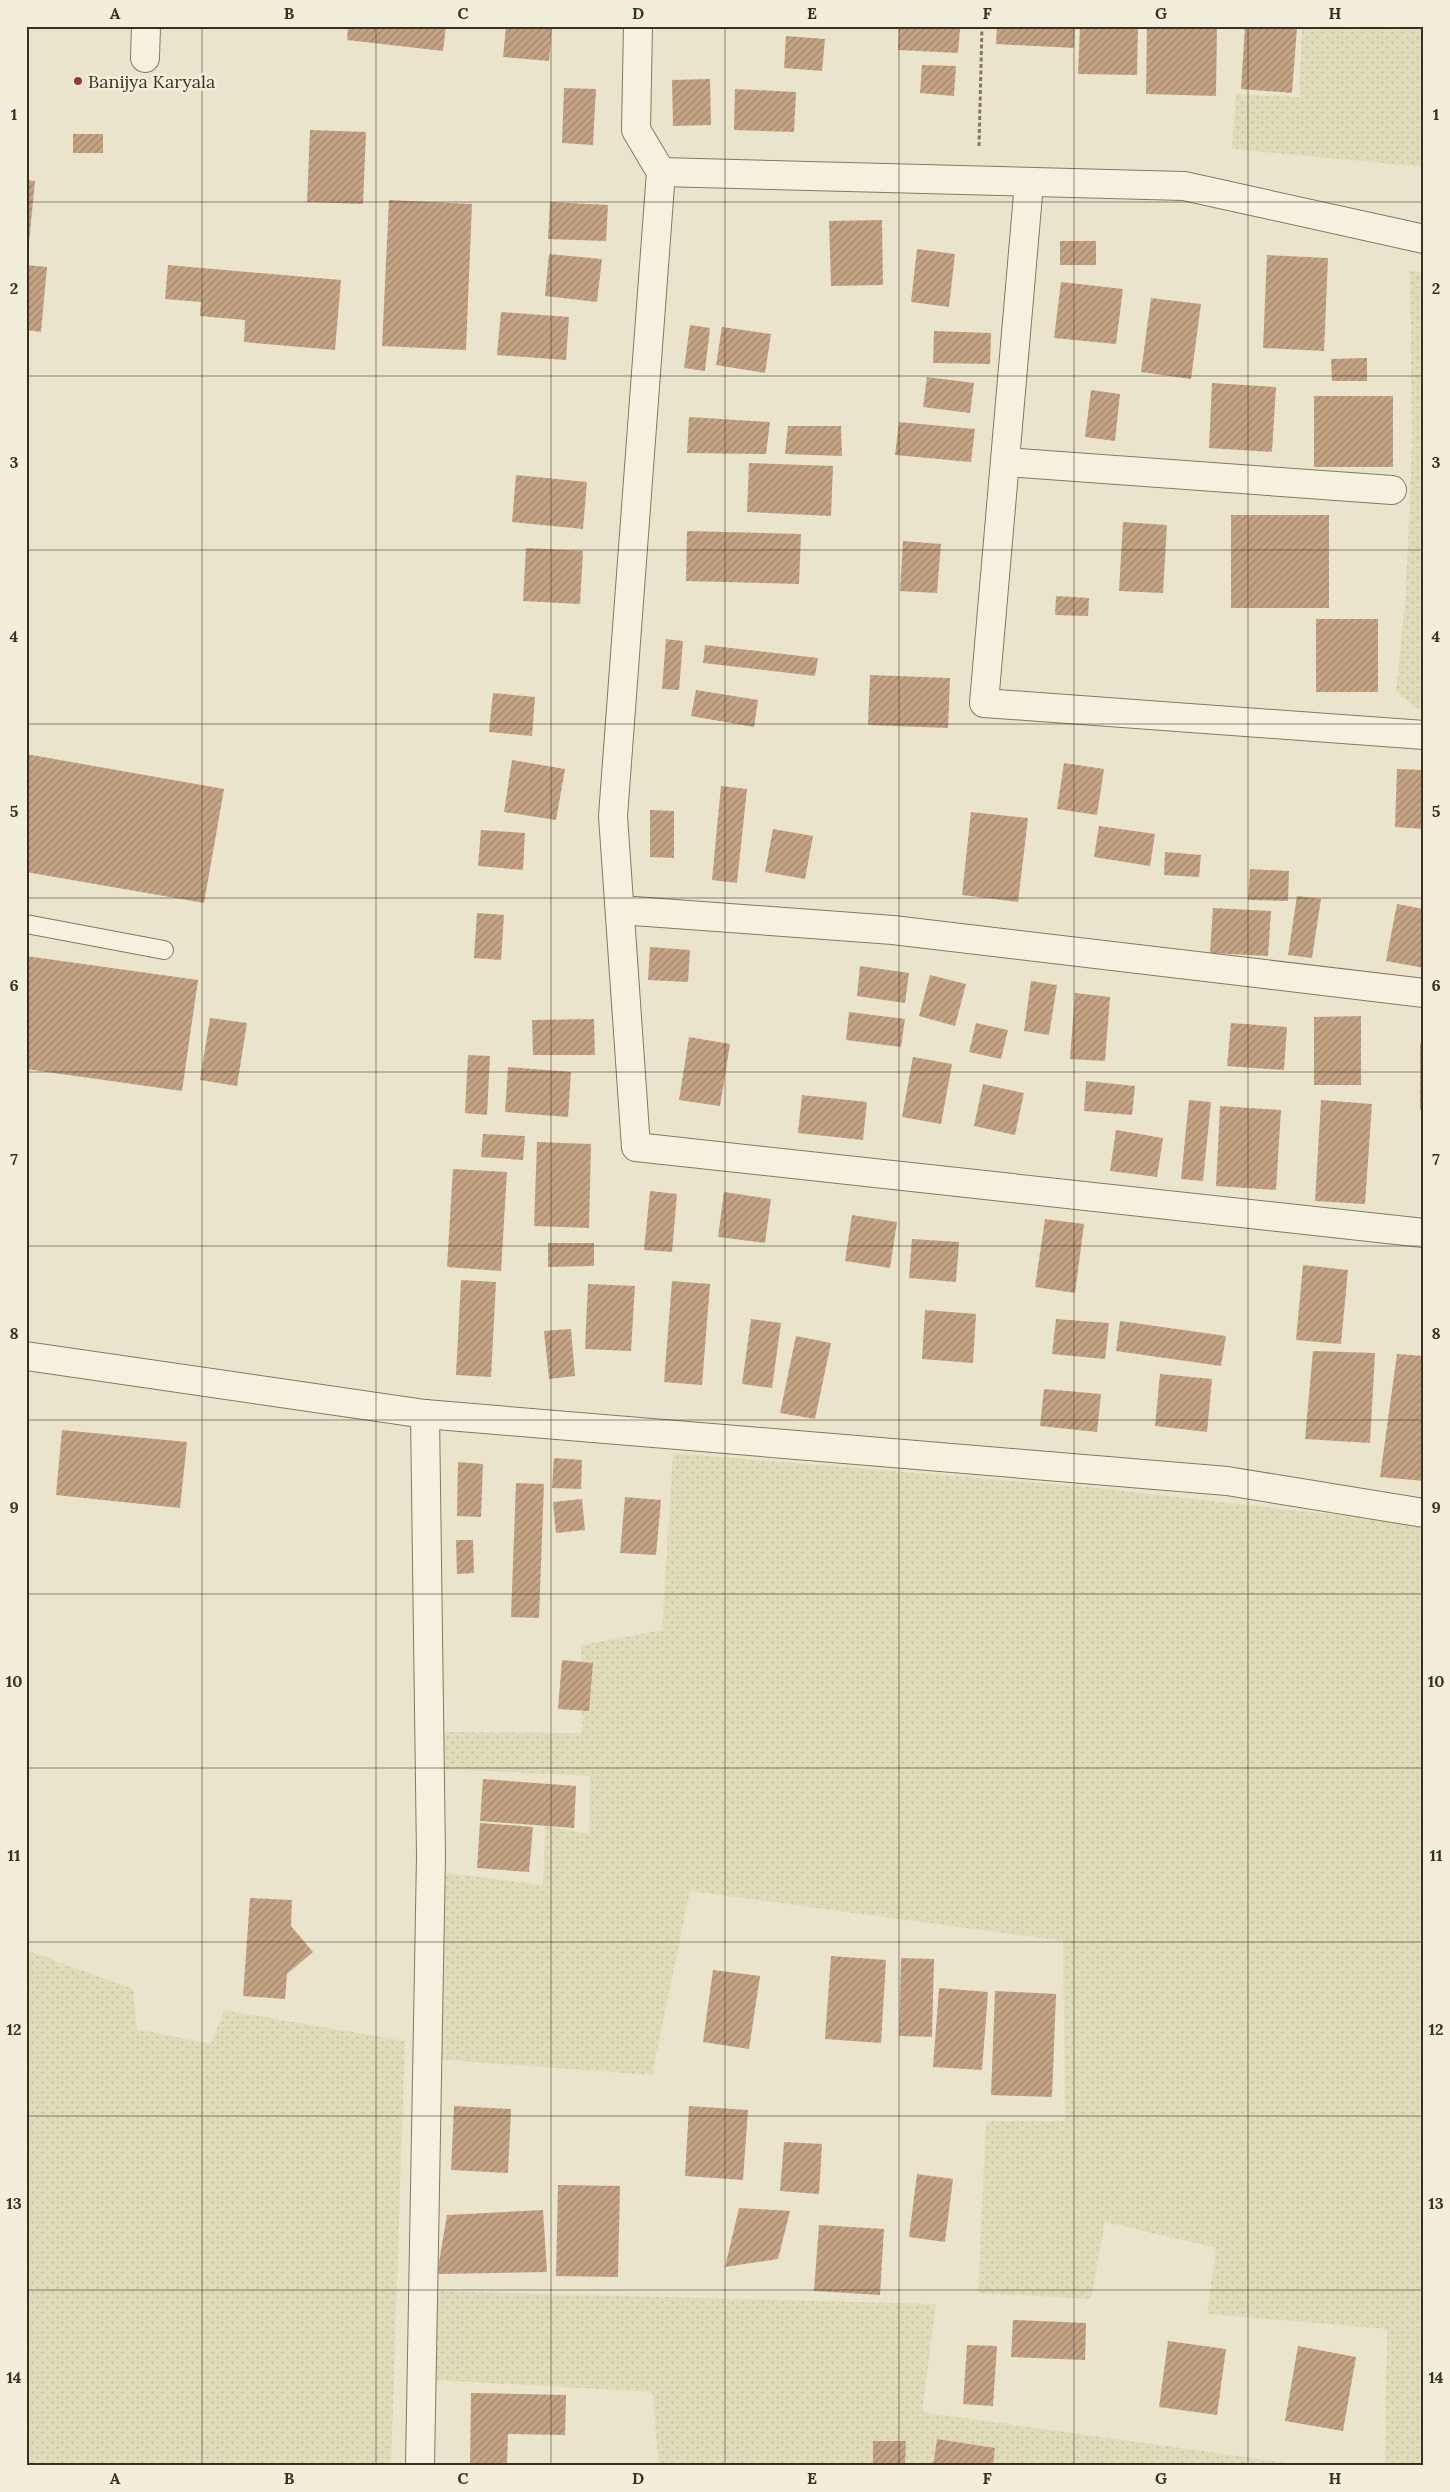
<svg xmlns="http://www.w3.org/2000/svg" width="1450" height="2492" viewBox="0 0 1450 2492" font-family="Lora,serif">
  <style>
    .farmland { fill: url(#farmland-dots) }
    .building { fill: url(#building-hatch) }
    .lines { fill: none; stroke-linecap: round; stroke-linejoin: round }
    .service-casing { stroke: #877761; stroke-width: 20 }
    .minor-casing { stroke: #877761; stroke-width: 30 }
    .path { stroke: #877761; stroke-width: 3; stroke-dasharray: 4 2.5; stroke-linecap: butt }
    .service { stroke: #f6f1de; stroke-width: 18 }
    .minor { stroke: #f6f1de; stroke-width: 28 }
    .grid { fill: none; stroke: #392f23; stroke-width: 1; stroke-opacity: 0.55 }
    .poi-dot { fill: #903c37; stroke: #f3eeda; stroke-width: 2 }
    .labels { text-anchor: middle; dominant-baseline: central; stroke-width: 5; stroke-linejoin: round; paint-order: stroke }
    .poi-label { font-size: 18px; fill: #392f23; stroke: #f3eeda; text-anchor: start }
    .neatline { fill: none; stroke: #392f23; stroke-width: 2 }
    .grid-label { font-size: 16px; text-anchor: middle; font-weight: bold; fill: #392f23 }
  </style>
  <defs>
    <pattern id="farmland-dots" width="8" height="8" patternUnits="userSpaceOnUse" patternTransform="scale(1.25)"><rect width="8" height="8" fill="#e0dcba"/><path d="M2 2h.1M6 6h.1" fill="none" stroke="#c1bda0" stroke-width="1.8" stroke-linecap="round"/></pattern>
    <pattern id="building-hatch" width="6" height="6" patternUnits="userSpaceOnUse" patternTransform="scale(1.25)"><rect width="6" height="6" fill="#c5a485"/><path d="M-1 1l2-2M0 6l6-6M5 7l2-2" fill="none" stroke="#a1866c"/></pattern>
  </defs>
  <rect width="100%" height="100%" fill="#ebe4cc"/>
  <g class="farmland">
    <polygon points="1302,26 1424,26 1424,167 1232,149 1236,94 1299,97"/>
    <polygon points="1410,271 1424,272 1424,713 1396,692 1406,592 1412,443"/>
    <polygon points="673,1453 1089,1487 1424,1525 1424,2466 1385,2466 1387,2329 1207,2314 1216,2248 1105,2222 1091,2299 978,2293 986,2121 1065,2121 1063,1941 690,1891 652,2075 433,2059 440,1872 543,1885 545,1826 589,1834 590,1776 442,1769 442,1732 582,1733 581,1645 662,1630"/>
    <polygon points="26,1950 133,1989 137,2029 211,2044 224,2010 405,2041 391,2466 26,2466"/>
    <polygon points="430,2291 936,2304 922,2412 1309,2466 659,2466 652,2392 433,2380"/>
  </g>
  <g class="building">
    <polygon points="348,26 446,26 443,51 347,40"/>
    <polygon points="506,26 552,26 549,61 503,57"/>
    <polygon points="899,26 960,29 958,53 898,50"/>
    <polygon points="997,26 1075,26 1074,48 996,44"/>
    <polygon points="1080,26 1138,26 1137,75 1078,74"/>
    <polygon points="1147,26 1217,26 1216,96 1146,94"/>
    <polygon points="1245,26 1297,28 1292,93 1241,89"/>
    <polygon points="786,36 825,39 822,71 784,68"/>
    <polygon points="922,65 956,66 954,96 920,93"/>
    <polygon points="710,79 711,125 673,126 672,80"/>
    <polygon points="564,88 596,89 593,145 562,143"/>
    <polygon points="735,89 796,92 794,132 734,130"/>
    <polygon points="310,130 366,132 363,204 307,202"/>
    <rect x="73" y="134" width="30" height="19"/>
    <polygon points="26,180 35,181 28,253 26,253"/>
    <polygon points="389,200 472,204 466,350 382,346"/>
    <polygon points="550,202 608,205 606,241 548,239"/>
    <polygon points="882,220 883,285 831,286 829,221"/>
    <rect x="1060" y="241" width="36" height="24"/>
    <polygon points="917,249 955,254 949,307 911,302"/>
    <polygon points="549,254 602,259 597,302 545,296"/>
    <polygon points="1267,255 1328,258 1324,351 1263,348"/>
    <polygon points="26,265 47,267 41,332 26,330"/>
    <polygon points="168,265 341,280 335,350 244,342 245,320 200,316 201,302 165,299"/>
    <polygon points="1061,282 1123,289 1116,344 1054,338"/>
    <polygon points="1151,298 1201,304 1191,379 1141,372"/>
    <polygon points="501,312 569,317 566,360 497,355"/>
    <polygon points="690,325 710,328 705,371 684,368"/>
    <polygon points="722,327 771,334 765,373 716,365"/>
    <polygon points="934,331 991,333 990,364 933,363"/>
    <polygon points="1367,358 1367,381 1332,381 1331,359"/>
    <polygon points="927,377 974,383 970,413 923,407"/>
    <polygon points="1212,383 1276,387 1272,452 1209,448"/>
    <polygon points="1091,390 1120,394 1115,441 1085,437"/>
    <rect x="1314" y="396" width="79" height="71"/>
    <polygon points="689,417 770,422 766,454 687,453"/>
    <polygon points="899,422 975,429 971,462 895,455"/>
    <polygon points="788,426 841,426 842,456 785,454"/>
    <polygon points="749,463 833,466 831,516 747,512"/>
    <polygon points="516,475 587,482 583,529 512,522"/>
    <rect x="1231" y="515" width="98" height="93"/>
    <polygon points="1123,522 1167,525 1163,593 1119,591"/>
    <polygon points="687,531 801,534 799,584 686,581"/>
    <polygon points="903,541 941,544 937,593 900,591"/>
    <polygon points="526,548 583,551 580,604 523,601"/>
    <polygon points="1056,596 1089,598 1088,616 1055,615"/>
    <rect x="1316" y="619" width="62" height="73"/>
    <polygon points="666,639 683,641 679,690 662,689"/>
    <polygon points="705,645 818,658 815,676 703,663"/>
    <polygon points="870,675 950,678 948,728 868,725"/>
    <polygon points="696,690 758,700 754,727 691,716"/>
    <polygon points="493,693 535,697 532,736 489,732"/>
    <polygon points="26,754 224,789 204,903 26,872"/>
    <polygon points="512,760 565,769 556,820 504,812"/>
    <polygon points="1064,763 1104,769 1097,815 1057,809"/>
    <polygon points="1397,769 1424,770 1424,829 1395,827"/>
    <polygon points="721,786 747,789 737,883 712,880"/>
    <polygon points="650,810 674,811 674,858 650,857"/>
    <polygon points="971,812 1028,818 1018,902 962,895"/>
    <polygon points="1099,826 1155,834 1150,866 1094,857"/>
    <polygon points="773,829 813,836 805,879 765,872"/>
    <polygon points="481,830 525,833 523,870 478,866"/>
    <polygon points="1165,852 1201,855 1199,877 1164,875"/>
    <polygon points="1250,869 1289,871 1288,901 1248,900"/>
    <polygon points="1297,896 1321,899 1312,958 1288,955"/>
    <polygon points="1397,904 1424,909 1424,968 1386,961"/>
    <polygon points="1213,908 1271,911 1268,956 1210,953"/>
    <polygon points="477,913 504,915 501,960 474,958"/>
    <polygon points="650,947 690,950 688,982 648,980"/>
    <polygon points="26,956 198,980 182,1091 26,1069"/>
    <polygon points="860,966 909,973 905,1003 857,996"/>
    <polygon points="930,975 966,984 955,1026 919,1016"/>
    <polygon points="1031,981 1057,985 1049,1035 1024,1031"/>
    <polygon points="1075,993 1110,997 1105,1061 1070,1059"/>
    <polygon points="849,1012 905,1019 901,1047 846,1040"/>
    <polygon points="1361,1016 1361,1085 1314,1085 1314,1017"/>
    <polygon points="210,1018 247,1023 237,1086 200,1080"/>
    <polygon points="594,1019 595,1055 533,1055 532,1020"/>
    <polygon points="976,1023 1008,1030 1001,1059 969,1052"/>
    <polygon points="1231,1023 1287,1027 1284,1070 1227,1066"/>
    <polygon points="689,1037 730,1044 720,1106 679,1100"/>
    <rect x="1420" y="1043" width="4" height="67"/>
    <polygon points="468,1055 490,1056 487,1115 465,1113"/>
    <polygon points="913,1057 952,1064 941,1124 902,1117"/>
    <polygon points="508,1067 571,1072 568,1117 505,1112"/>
    <polygon points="1086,1081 1135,1086 1132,1115 1084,1111"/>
    <polygon points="983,1084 1024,1093 1015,1135 974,1126"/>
    <polygon points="802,1095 867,1102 863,1140 798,1133"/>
    <polygon points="1189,1100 1211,1102 1203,1181 1181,1179"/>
    <polygon points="1321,1100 1372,1104 1365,1204 1315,1201"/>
    <polygon points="1220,1106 1281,1110 1276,1190 1216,1186"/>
    <polygon points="1116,1130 1163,1138 1157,1177 1110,1171"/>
    <polygon points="483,1134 525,1136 523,1160 481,1157"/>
    <polygon points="537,1142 591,1144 589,1228 534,1226"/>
    <polygon points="453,1169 507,1172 501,1271 447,1267"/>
    <polygon points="650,1191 677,1194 672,1252 644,1250"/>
    <polygon points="724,1192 771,1199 765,1243 718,1237"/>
    <polygon points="852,1215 897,1222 890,1268 845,1261"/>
    <polygon points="1045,1219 1084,1224 1075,1293 1035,1287"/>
    <polygon points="912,1239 959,1242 956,1282 909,1278"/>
    <polygon points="548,1243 594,1243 594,1266 548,1267"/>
    <polygon points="1303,1265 1348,1270 1341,1344 1296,1340"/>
    <polygon points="461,1280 496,1282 491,1377 456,1375"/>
    <polygon points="672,1281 710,1284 702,1385 664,1382"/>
    <polygon points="588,1284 635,1286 631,1351 585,1349"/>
    <polygon points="925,1310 976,1314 973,1363 922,1359"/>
    <polygon points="751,1319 781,1323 772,1388 742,1384"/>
    <polygon points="1056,1319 1109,1323 1105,1359 1052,1354"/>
    <polygon points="1120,1321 1226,1336 1221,1366 1116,1351"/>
    <polygon points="571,1329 575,1376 549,1379 544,1331"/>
    <polygon points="796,1336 831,1343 815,1419 780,1413"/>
    <polygon points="1313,1351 1375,1353 1370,1443 1305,1439"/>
    <polygon points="1397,1354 1424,1356 1424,1481 1380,1477"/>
    <polygon points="1160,1374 1212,1379 1207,1432 1155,1426"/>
    <polygon points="1044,1389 1101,1394 1097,1432 1040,1426"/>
    <polygon points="62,1430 187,1442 180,1508 56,1495"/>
    <polygon points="554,1458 582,1460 581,1489 552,1488"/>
    <polygon points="458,1462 483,1464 481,1517 457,1516"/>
    <polygon points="516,1483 544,1484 539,1618 511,1617"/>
    <polygon points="625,1497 661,1500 656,1555 620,1553"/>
    <polygon points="582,1499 585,1530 556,1533 553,1502"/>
    <polygon points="456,1540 473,1540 474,1573 457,1574"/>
    <polygon points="562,1660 593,1663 589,1711 558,1709"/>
    <polygon points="483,1779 576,1786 574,1828 480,1821"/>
    <polygon points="480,1823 533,1827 529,1872 477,1868"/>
    <polygon points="250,1898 292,1900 291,1926 313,1952 287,1974 285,1999 243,1996"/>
    <polygon points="831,1956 886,1960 881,2043 825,2039"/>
    <polygon points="901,1958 934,1959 932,2037 899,2036"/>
    <polygon points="713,1970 760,1976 749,2049 703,2042"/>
    <polygon points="939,1988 988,1992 982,2070 933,2067"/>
    <polygon points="995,1991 1056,1994 1052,2097 991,2095"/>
    <polygon points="454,2106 511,2109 508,2173 451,2170"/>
    <polygon points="689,2106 748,2110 743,2180 685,2176"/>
    <polygon points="784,2142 822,2144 819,2194 780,2191"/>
    <polygon points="917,2174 953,2179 945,2242 909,2237"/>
    <polygon points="558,2185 620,2186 618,2277 556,2276"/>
    <polygon points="739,2208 790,2211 778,2259 725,2267"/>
    <polygon points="543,2210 547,2272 437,2274 447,2215"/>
    <polygon points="819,2225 884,2229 880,2295 814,2291"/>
    <polygon points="1013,2320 1086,2323 1085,2360 1011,2357"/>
    <polygon points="1168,2341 1226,2349 1217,2415 1159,2407"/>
    <polygon points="967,2345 997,2346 993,2406 963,2404"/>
    <polygon points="1298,2346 1356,2357 1343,2431 1285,2421"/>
    <polygon points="471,2393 566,2395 565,2435 508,2434 507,2466 470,2466"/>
    <polygon points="937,2439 995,2448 993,2466 933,2466"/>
    <polygon points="873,2441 906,2441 905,2466 873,2466"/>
  </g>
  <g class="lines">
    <defs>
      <polyline id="service" points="26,924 164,950"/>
      <g id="minor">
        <polyline points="638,26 636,130 661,172 613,816 636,1147 1424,1233"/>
        <polyline points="145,58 146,26"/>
        <polyline points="661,172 1184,186 1424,239"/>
        <polyline points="1029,183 984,703 1424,735"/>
        <polyline points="1005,462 1392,490"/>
        <polyline points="620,910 893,930 1424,993"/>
        <polyline points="26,1356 425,1414 1227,1481 1424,1513"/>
        <polyline points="420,2466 431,1856 425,1414"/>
      </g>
    </defs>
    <use href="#service" class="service-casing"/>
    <use href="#minor" class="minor-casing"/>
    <polyline class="path" points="979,146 982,26"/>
    <use href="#service" class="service"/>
    <use href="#minor" class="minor"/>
  </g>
  <path class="grid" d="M202,26V2466M376,26V2466M551,26V2466M725,26V2466M899,26V2466M1074,26V2466M1248,26V2466M26,202H1424M26,376H1424M26,550H1424M26,724H1424M26,898H1424M26,1072H1424M26,1246H1424M26,1420H1424M26,1594H1424M26,1768H1424M26,1942H1424M26,2116H1424M26,2290H1424"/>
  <circle class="poi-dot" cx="78" cy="81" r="5"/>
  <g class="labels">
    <g class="poi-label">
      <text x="88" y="81">Banijya Karyala</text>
    </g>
  </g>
  <rect width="1450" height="2492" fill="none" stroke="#f3eeda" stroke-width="55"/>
  <rect x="28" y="28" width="1394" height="2436" class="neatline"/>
  <g class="grid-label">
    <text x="115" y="19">A</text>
    <text x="289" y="19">B</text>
    <text x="463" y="19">C</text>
    <text x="638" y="19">D</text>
    <text x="812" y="19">E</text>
    <text x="987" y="19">F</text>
    <text x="1161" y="19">G</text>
    <text x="1335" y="19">H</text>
    <text x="14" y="120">1</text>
    <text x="1436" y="120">1</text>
    <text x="14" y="294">2</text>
    <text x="1436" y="294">2</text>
    <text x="14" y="468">3</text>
    <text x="1436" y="468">3</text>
    <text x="14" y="642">4</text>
    <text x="1436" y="642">4</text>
    <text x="14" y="817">5</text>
    <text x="1436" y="817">5</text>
    <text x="14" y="991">6</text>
    <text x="1436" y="991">6</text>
    <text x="14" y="1165">7</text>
    <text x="1436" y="1165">7</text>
    <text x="14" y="1339">8</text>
    <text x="1436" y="1339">8</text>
    <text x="14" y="1513">9</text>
    <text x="1436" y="1513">9</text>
    <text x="14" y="1687">10</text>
    <text x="1436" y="1687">10</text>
    <text x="14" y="1861">11</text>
    <text x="1436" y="1861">11</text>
    <text x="14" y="2035">12</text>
    <text x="1436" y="2035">12</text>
    <text x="14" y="2209">13</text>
    <text x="1436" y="2209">13</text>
    <text x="14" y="2383">14</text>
    <text x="1436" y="2383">14</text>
    <text x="115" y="2484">A</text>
    <text x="289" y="2484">B</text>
    <text x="463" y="2484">C</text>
    <text x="638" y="2484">D</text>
    <text x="812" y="2484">E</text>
    <text x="987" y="2484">F</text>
    <text x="1161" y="2484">G</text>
    <text x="1335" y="2484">H</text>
  </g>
</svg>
